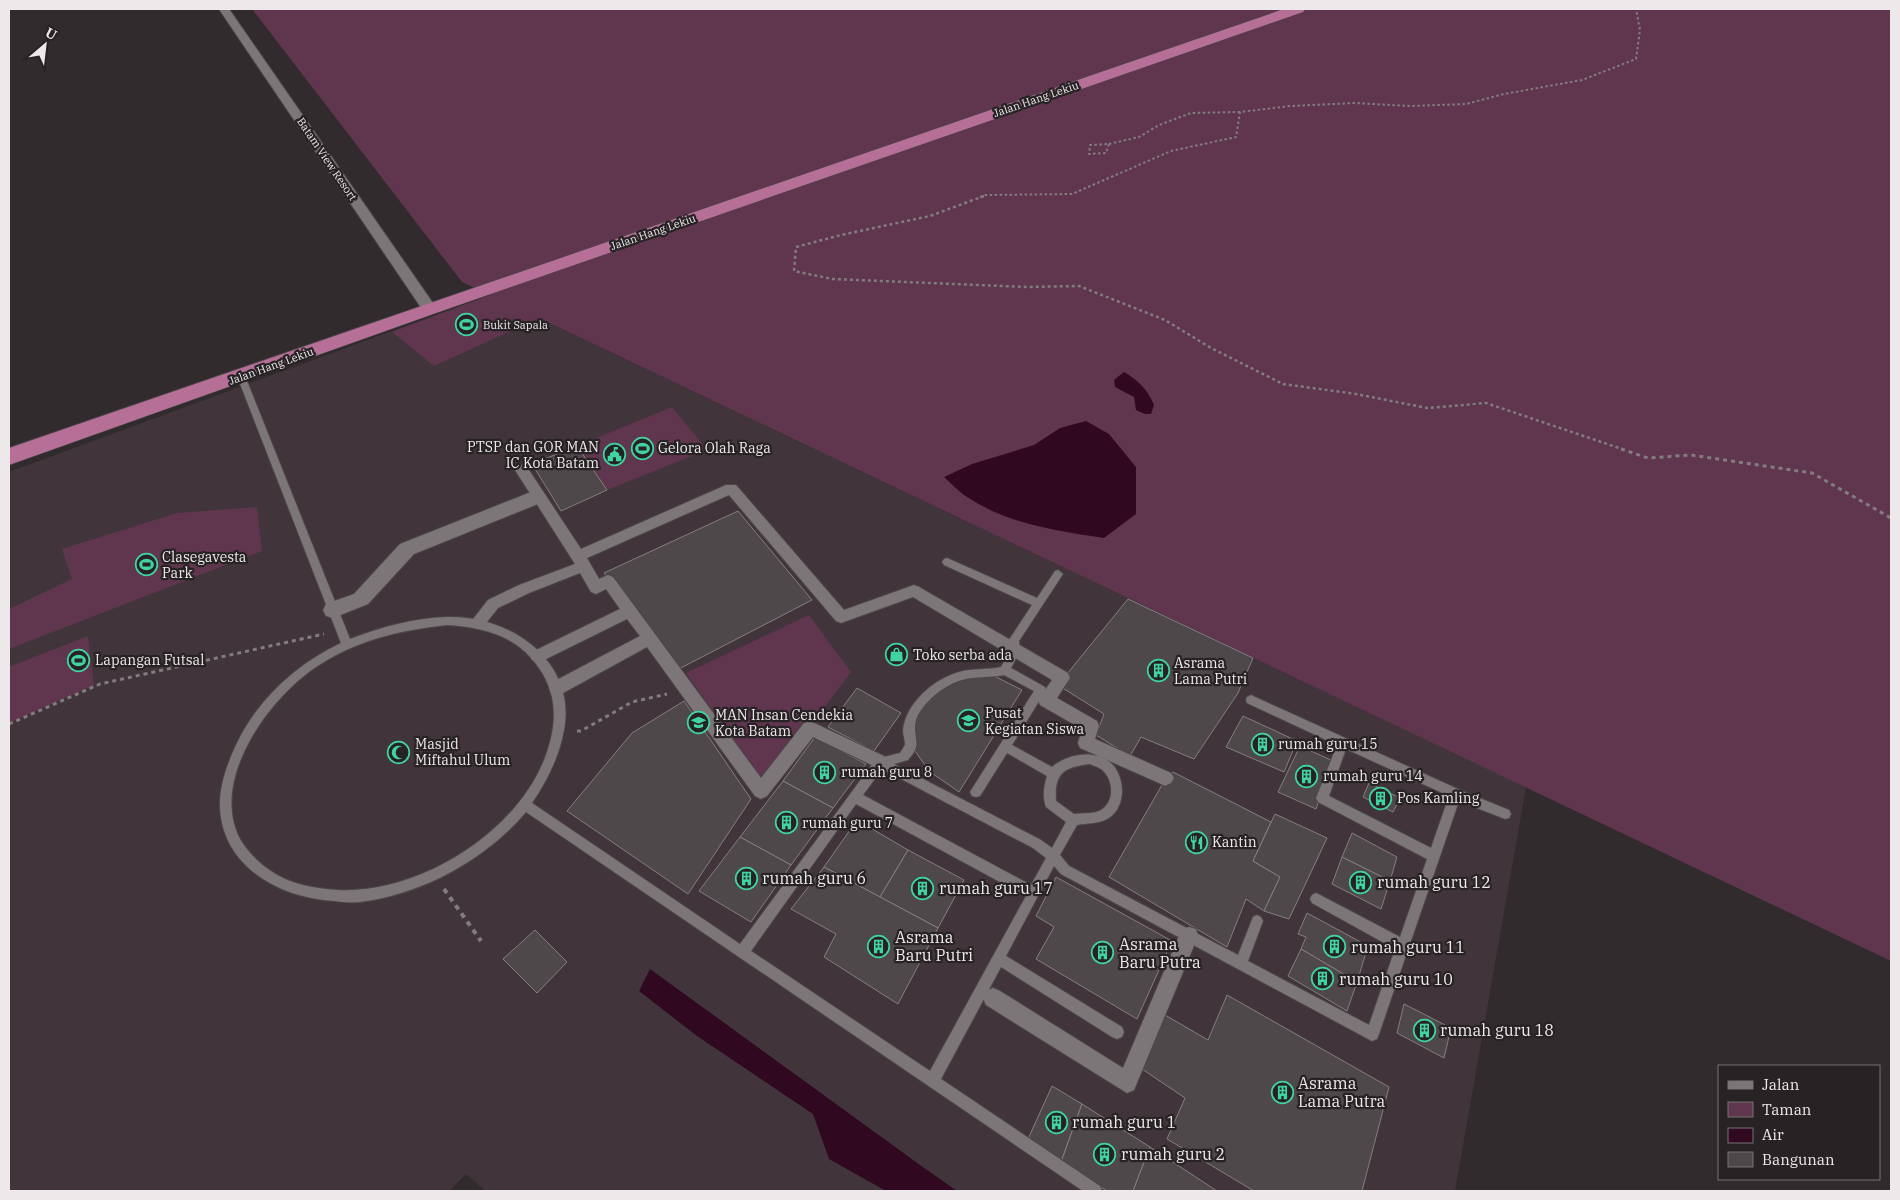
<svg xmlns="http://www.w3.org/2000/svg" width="1900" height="1200" viewBox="0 0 1900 1200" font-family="'IBM Plex Serif',serif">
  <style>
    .built { fill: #41353b }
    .green { fill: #60364e }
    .water { fill: #300921 }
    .building { fill: #4e484b; stroke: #847e81 }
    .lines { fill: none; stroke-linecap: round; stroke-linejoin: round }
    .service-casing { stroke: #4c4749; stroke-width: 2 }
    .pedestrian-casing { stroke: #4c4749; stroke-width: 2 }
    .minor-casing { stroke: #4c4749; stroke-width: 2 }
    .trunk-casing { stroke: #4c4749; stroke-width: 1 }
    .path-far3 { stroke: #827c7f; stroke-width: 2; stroke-dasharray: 2.5 2.5; stroke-linecap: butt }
    .path-far2 { stroke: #827c7f; stroke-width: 2.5; stroke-dasharray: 3 3; stroke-linecap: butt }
    .path-far1 { stroke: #827c7f; stroke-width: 3; stroke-dasharray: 4 4; stroke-linecap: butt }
    .path { stroke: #827c7f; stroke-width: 4; stroke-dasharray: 5 5; stroke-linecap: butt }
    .service { fill: #7c7679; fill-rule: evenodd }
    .pedestrian { fill: #7c7679; fill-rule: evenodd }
    .minor { fill: #7c7679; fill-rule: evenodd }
    .trunk { fill: #b67098; fill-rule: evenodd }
    .labels { text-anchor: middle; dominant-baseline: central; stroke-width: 4.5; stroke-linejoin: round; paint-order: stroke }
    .far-street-label { font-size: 11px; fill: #ede9eb; stroke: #272224 }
    .far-poi-label { font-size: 11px; fill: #ede9eb; stroke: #272224; text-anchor: start }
    .poi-label { font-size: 14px; fill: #ede9eb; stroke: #272224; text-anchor: start }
    .near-poi-label { font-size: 16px; fill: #ede9eb; stroke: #272224; text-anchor: start }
  </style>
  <rect width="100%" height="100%" fill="#312b2e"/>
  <polygon class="built" points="490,295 1526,787 1455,1191 486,1191 466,1174 449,1191 9,1191 9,472"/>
  <g class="green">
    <polygon points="252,9 1891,9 1891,961 539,318 434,366 392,332 490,295 462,282"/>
    <polygon points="672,407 707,450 607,490 577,446"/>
    <polygon points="257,507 262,551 9,649 9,609 72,579 62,549 177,513"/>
    <polygon points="809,615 851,672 765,786 686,673"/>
    <polygon points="88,636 94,685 9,723 9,667"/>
  </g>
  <g class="water">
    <path d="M1124,372C1138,380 1148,390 1154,405L1151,414H1145L1136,410L1134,397L1115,387L1114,380Z"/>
    <path d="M1086,421L1109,434L1136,467V514L1104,538C1057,531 1008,524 967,497C959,492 951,483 944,477L972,464L1034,445L1060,428Z"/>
    <polygon points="650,969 920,1165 957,1191 886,1191 829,1159 813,1114 697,1036 639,991"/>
  </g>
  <g class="building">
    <polygon points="577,446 607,490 561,511 532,464"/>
    <polygon points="738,511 812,600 675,671 604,573"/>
    <polygon points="1128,599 1253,658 1238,693 1194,759 1141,737 1130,756 1096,735 1104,714 1058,685"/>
    <polygon points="994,676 1022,690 959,792 929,771 913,748 910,732 919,707 935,692 962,678"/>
    <polygon points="857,688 901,713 874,751 828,727"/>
    <polygon points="684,701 751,799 688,894 567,811 632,733"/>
    <polygon points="1243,716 1297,741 1284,772 1226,747"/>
    <polygon points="815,737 866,764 833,808 783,781"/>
    <polygon points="1300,746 1333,761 1316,809 1278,792"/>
    <polygon points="1173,772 1271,822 1253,861 1280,877 1264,911 1246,899 1227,947 1109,877 1166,778"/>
    <polygon points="783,781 833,808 791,865 740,837"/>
    <polygon points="1369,783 1400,798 1393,812 1363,797"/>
    <polygon points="1275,814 1327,838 1289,919 1264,911 1280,877 1253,861"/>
    <polygon points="857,820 908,850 880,897 824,867"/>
    <polygon points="1352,833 1397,857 1390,881 1342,857"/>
    <polygon points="740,837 791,865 751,922 699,891"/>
    <polygon points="908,850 964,880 938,928 880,897"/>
    <polygon points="1342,857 1390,881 1381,909 1332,884"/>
    <polygon points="824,867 938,928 898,1004 824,957 836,934 791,909"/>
    <polygon points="1056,877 1172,941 1137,1019 1036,959 1054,927 1036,916"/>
    <polygon points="1307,913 1368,946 1357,982 1301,949 1306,937 1298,934"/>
    <polygon points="535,930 567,962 537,993 503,959"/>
    <polygon points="1301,949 1357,982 1347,1011 1288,976"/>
    <polygon points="1227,995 1389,1087 1362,1191 1254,1191 1167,1139 1185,1098 1142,1069 1165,1015 1208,1040"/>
    <polygon points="1404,1004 1451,1028 1444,1058 1397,1033"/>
    <polygon points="1052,1086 1082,1104 1061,1162 1028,1139"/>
    <polygon points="1082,1104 1150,1147 1133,1191 1107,1191 1061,1162"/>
    <polygon points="1150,1147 1217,1191 1133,1191"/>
  </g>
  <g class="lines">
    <defs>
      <path id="service" d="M241,373L245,376L350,639C381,627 414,618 447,617C510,615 577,661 564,730C559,757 547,781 532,803L740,944L876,759L900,753L905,745C905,740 903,735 903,730C906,703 934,679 959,672C973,668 988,670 1001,667L1010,651L1009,640L1032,605L944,565L942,562L944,559L947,558L1037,598L1055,571L1058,570L1063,574L1019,641L1020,651L1011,668L1045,687L1046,690L1012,745L1052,767C1067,754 1094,749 1110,762C1126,776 1127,808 1107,819C1099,824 1086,823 1077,825L1060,855L1069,866L1238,955L1253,917L1257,915L1261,917L1263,921L1248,961L1369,1025L1395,949L1312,903L1310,899L1312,895L1316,893L1320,895L1400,937L1427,859L1318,802L1316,798L1337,745L1247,703L1246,700L1247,697L1251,695L1255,697L1460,790L1509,810L1511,814L1509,818L1505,819L1459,801L1379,1034L1377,1039L1372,1041L1061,874L1054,866L1006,956L1122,1027L1124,1032L1122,1037L1117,1039L1112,1037L1001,967L941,1079L1100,1186L1102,1191H1083L526,812C485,860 423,894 360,902C351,903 342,902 334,901C280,898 223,867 220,808C219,785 228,762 237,743C259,698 297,664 341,643L237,376ZM447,625C483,627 518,636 539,668C555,691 557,716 550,742C529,826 422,895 337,890C307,888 280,882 257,860C248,851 240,842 236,830C215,772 271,697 316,667C356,640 401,630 447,625ZM1004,675L1034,691L970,792L972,796L976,797L980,796L1007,753L1047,776C1044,786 1042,797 1046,807L1066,822L1052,848L1041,840L894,764L908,760C911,756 915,752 916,747C918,740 913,731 916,720C922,703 944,685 962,680C975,676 990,678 1004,675ZM1346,749L1449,796L1431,848L1329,796ZM1090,764C1094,766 1098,767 1101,769C1113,778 1116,801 1101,810C1095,814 1082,813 1074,814L1056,801C1054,773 1064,767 1090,764ZM882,769L1033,848L1046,858L1031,885L863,795ZM856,804L1026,896L930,1071L751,951Z"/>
      <g id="pedestrian">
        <polygon points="522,465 527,467 581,549 726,485 736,485 844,610 914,585 919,587 1068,673 1070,678 1057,698 1097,721 1099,726 1095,739 1171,773 1174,778 1171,783 1165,786 1159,783 1080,748 1078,743 1082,729 1040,705 1038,700 1052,680 913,597 841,623 836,621 729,495 587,558 599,579 608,575 613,577 761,778 804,723 810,721 886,757 888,762 886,767 880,769 813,737 767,796 761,799 755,796 647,647 563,693 557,695 551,693 549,688 551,683 640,636 627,619 544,660 538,662 532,660 530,656 532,652 620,609 606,589 596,594 591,592 580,573 529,593 498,608 483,627 478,629 473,627 470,623 488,600 519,585 575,564 515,470 517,467"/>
        <polygon points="1189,927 1196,929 1198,936 1134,1090 1127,1093 986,1005 983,998 986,991 993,988 1000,991 1123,1068 1182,929"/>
      </g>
      <g id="minor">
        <polygon points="219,9 229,9 437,309 434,312 424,312"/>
        <polygon points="531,492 538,494 540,499 538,504 414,554 368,604 333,618 326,616 323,610 326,604 354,594 400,544"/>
      </g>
      <polygon id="trunk" points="1284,9 1305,9 1303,12 436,313 9,465 9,448"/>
    </defs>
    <use href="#service" class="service-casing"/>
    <use href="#pedestrian" class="pedestrian-casing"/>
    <use href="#minor" class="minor-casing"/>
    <use href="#trunk" class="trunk-casing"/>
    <g class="path-far3">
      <polygon points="1109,144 1106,153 1089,154 1090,145"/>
      <polyline points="1109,144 1139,137 1159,125 1191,113 1240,112"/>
      <polyline points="980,197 985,195 1072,194 1171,151 1236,137 1240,112 1290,106 1354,103 1410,106 1466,104 1504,94 1582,80 1636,59 1640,30 1636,9"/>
    </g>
    <polyline class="path-far2" points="984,196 930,216 841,235 796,247 794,271 832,279 1027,287 1079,286 1165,320 1211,348 1283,384 1356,394 1427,408 1486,403 1625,450"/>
    <g class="path-far1">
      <polyline points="1621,449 1648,458 1691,455 1812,473 1891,518"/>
      <polyline points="9,724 100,684 324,634"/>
      <polyline points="577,731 581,731 632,702 667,694"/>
    </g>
    <polyline class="path" points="444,889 481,941"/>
    <use href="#service" class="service"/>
    <use href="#pedestrian" class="pedestrian"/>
    <use href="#minor" class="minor"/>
    <use href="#trunk" class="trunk"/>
  </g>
  <defs>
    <symbol id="stadium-ring" viewBox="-11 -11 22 22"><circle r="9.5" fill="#272224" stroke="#40d4a2" stroke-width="1.5"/><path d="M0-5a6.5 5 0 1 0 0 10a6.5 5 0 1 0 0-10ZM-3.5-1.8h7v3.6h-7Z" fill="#40d4a2"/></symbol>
    <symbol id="civic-ring" viewBox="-11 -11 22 22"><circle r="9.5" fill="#272224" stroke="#40d4a2" stroke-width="1.5"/><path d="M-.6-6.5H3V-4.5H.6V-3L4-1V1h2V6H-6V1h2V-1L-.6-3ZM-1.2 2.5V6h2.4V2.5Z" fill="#40d4a2"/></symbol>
    <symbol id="shop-ring" viewBox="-11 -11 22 22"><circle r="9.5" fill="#272224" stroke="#40d4a2" stroke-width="1.5"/><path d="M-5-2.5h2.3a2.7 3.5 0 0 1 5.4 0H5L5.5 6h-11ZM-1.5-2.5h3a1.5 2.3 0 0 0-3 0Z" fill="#40d4a2"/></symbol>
    <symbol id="building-ring" viewBox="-11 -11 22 22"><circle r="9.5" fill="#272224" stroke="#40d4a2" stroke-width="1.5"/><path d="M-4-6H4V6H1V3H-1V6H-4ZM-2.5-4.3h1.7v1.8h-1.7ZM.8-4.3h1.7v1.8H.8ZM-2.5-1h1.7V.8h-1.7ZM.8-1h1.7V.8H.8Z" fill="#40d4a2"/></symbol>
    <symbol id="school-ring" viewBox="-11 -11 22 22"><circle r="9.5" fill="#272224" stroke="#40d4a2" stroke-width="1.5"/><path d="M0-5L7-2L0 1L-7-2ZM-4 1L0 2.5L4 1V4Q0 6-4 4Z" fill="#40d4a2"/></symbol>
    <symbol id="mosque-ring" viewBox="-11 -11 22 22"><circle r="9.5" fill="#272224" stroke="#40d4a2" stroke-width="1.5"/><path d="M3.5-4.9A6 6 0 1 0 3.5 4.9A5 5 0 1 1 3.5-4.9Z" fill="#40d4a2"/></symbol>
    <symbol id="restaurant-ring" viewBox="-11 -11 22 22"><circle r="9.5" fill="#272224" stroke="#40d4a2" stroke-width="1.5"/><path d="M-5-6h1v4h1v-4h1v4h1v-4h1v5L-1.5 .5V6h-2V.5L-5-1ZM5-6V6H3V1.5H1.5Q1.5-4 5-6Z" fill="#40d4a2"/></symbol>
  </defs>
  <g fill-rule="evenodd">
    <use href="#stadium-ring" x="454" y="312" width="25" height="25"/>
    <use href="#stadium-ring" x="630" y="436" width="25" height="25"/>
    <use href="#civic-ring" x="602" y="442" width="25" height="25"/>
    <use href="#stadium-ring" x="134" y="552" width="25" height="25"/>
    <use href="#shop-ring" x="884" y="642" width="25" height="25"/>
    <use href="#stadium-ring" x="66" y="648" width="25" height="25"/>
    <use href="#building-ring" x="1146" y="658" width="25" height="25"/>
    <use href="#school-ring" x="956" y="708" width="25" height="25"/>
    <use href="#school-ring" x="686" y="710" width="25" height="25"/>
    <use href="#building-ring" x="1250" y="732" width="25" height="25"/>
    <use href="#mosque-ring" x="386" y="740" width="25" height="25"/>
    <use href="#building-ring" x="812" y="760" width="25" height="25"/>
    <use href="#building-ring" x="1294" y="764" width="25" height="25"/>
    <use href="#building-ring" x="1368" y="786" width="25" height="25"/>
    <use href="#building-ring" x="774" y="810" width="25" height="25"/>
    <use href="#restaurant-ring" x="1184" y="830" width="25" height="25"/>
    <use href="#building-ring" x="734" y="866" width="25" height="25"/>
    <use href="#building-ring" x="1348" y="870" width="25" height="25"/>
    <use href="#building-ring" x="910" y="876" width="25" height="25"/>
    <use href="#building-ring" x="866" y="934" width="25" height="25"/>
    <use href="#building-ring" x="1322" y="934" width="25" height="25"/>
    <use href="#building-ring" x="1090" y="940" width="25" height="25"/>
    <use href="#building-ring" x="1310" y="966" width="25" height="25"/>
    <use href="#building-ring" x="1412" y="1018" width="25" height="25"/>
    <use href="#building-ring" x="1270" y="1080" width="25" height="25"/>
    <use href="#building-ring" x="1044" y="1110" width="25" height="25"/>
    <use href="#building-ring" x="1092" y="1142" width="25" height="25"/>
  </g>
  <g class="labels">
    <g class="far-street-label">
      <text transform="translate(1036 99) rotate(-19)">Jalan Hang Lekiu</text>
      <text transform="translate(327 159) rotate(56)">Batam View Resort</text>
      <text transform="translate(653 232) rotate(-19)">Jalan Hang Lekiu</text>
      <text transform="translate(271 366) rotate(-20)">Jalan Hang Lekiu</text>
    </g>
    <g class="far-poi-label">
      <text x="483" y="325">Bukit Sapala</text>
    </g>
    <g class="poi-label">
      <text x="599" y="447" text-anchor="end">PTSP dan GOR MAN<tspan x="599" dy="16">IC Kota Batam</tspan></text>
      <text x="658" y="448">Gelora Olah Raga</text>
      <text x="162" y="557">Clasegavesta<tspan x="162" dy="16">Park</tspan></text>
      <text x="913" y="655">Toko serba ada</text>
      <text x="95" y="660">Lapangan Futsal</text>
      <text x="1174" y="663">Asrama<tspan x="1174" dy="16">Lama Putri</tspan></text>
      <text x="985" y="713">Pusat<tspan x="985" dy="16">Kegiatan Siswa</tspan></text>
      <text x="715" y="715">MAN Insan Cendekia<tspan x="715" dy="16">Kota Batam</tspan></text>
      <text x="415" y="744">Masjid<tspan x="415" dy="16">Miftahul Ulum</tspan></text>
      <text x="1278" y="744">rumah guru 15</text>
      <text x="841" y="772">rumah guru 8</text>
      <text x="1323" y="776">rumah guru 14</text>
      <text x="1397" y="798">Pos Kamling</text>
      <text x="802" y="823">rumah guru 7</text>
      <text x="1212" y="842">Kantin</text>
    </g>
    <g class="near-poi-label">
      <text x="762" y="878">rumah guru 6</text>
      <text x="1377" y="882">rumah guru 12</text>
      <text x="939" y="888">rumah guru 17</text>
      <text x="895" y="937">Asrama<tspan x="895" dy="18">Baru Putri</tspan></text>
      <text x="1119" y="944">Asrama<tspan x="1119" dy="18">Baru Putra</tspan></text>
      <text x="1351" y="947">rumah guru 11</text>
      <text x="1339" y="979">rumah guru 10</text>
      <text x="1440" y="1030">rumah guru 18</text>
      <text x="1298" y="1083">Asrama<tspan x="1298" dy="18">Lama Putra</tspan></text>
      <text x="1072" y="1122">rumah guru 1</text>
      <text x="1121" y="1154">rumah guru 2</text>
    </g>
  </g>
  <rect width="1900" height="1200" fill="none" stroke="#ede9eb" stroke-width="20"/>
  <rect x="1718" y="1065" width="162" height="115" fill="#272224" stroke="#767274"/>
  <rect x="1728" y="1081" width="25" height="8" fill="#7c7679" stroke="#767274"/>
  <text x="1762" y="1090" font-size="15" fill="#ede9eb">Jalan</text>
  <rect x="1728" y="1102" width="25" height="15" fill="#60364e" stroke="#767274"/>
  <text x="1762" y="1115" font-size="15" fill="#ede9eb">Taman</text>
  <rect x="1728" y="1128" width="25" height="15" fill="#300921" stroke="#767274"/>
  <text x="1762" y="1140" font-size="15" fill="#ede9eb">Air</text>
  <rect x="1728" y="1152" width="25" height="15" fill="#4e484b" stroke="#767274"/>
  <text x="1762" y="1165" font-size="15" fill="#ede9eb">Bangunan</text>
  <g transform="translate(45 45) rotate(28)" stroke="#272224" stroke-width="4" paint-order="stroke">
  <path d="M0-4L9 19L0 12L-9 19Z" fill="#ede9eb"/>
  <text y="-8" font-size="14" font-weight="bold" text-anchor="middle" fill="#ede9eb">U</text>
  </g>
</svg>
